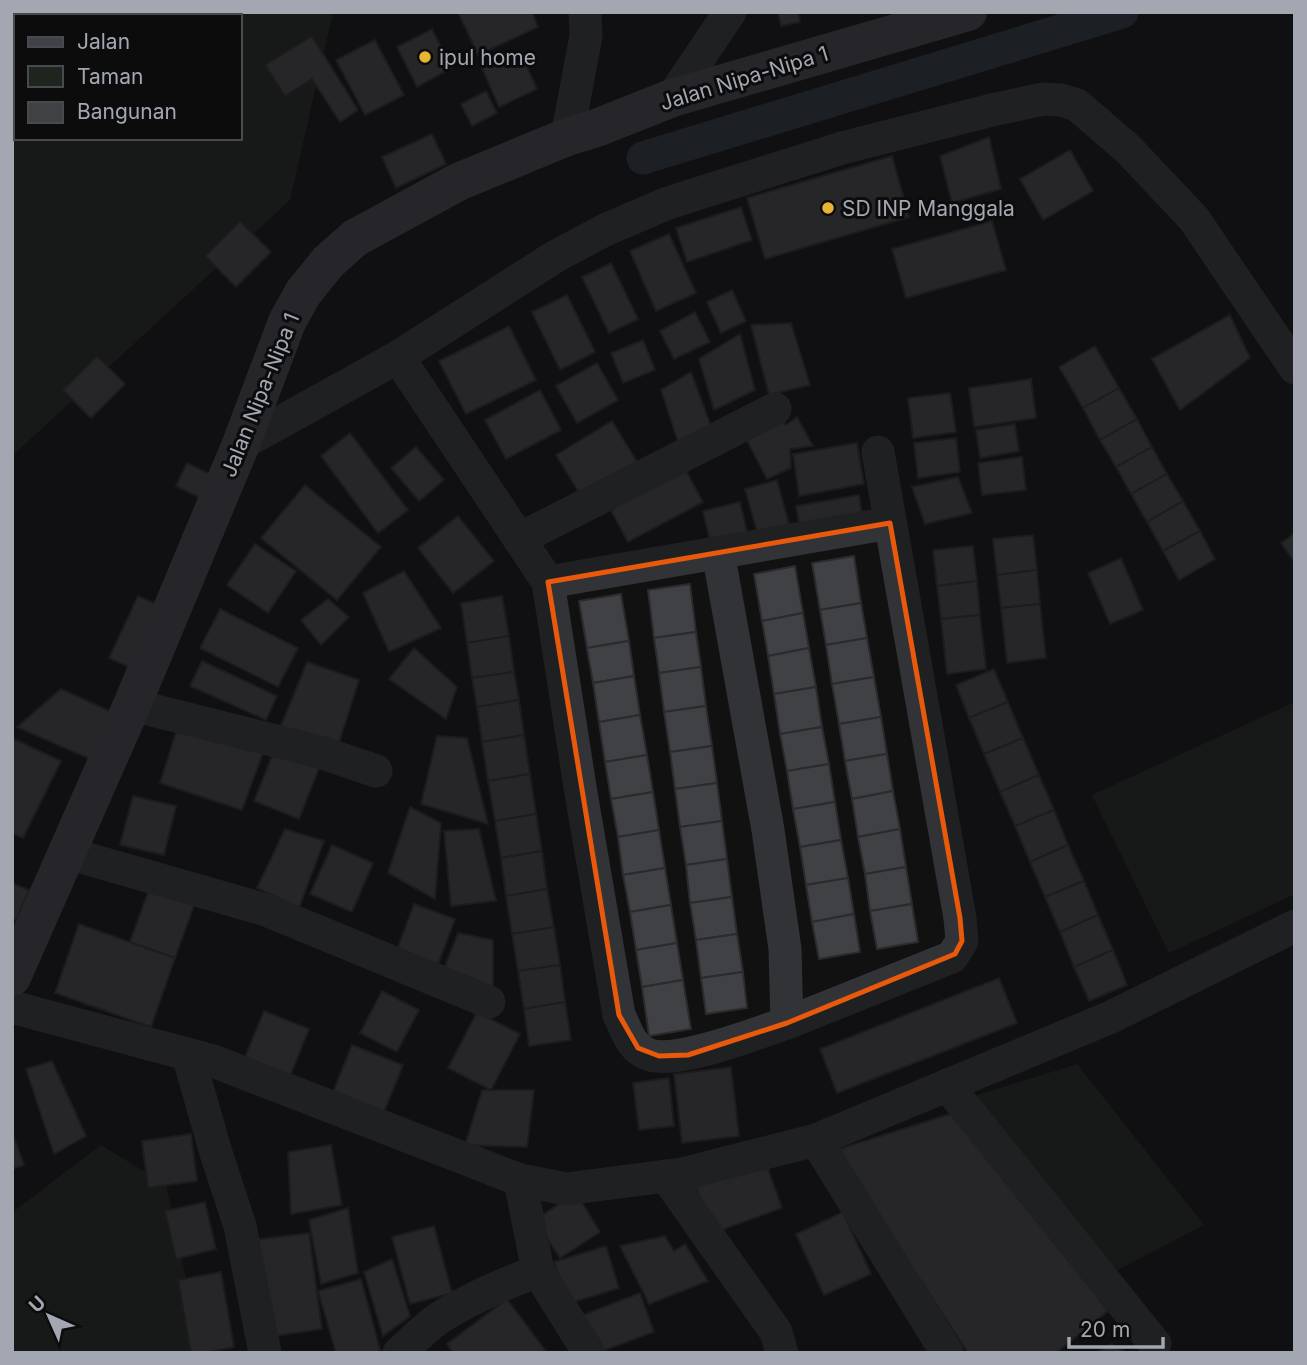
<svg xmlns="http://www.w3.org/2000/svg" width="1307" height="1365" viewBox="0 0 1307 1365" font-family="Inter,sans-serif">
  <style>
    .green { fill: #1e251f; fill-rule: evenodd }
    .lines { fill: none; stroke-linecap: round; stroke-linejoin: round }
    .canal { stroke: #2b333a; stroke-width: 33 }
    .building { fill: #404145; stroke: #2b2b2e; stroke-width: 2 }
    .street { stroke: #323337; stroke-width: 33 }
    .secondary { stroke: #404247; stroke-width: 38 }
    .marked { fill: none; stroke: #e8590c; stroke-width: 5; stroke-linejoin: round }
    .poi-dot { fill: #e7b434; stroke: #0c0c0d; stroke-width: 2.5 }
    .labels { text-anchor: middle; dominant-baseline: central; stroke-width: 6; stroke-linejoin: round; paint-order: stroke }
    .poi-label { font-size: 21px; fill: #a3a7b2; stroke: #0c0c0d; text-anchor: start }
    .street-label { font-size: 21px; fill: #a3a7b2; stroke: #0c0c0d }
  </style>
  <rect width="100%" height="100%" fill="#111112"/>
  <g class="green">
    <path d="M12,12H333L290,200L12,456ZM16,16H240V138H16Z"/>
    <polygon points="1295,702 1295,894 1169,953 1092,795"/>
    <polygon points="1077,1064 1204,1225 1104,1277 975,1096"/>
    <polygon points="101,1145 166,1185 202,1353 12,1353 12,1213"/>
  </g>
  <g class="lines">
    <polyline class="canal" points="643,158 1122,12"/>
  </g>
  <g class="building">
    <polygon points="458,12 532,12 538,27 478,55"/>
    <polygon points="778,12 798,12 800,22 781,26"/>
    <polygon points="432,29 452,68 417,87 397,47"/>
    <polygon points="312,36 358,110 340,122 312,79 285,96 265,65"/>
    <polygon points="375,40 404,95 365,115 336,60"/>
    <polygon points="520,51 537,89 499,107 482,68"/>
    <polygon points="486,91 497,113 472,126 461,104"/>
    <polygon points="432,134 446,164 396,188 382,157"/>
    <polygon points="989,137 1001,189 952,203 940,156"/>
    <polygon points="1070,150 1093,191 1043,220 1020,179"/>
    <polygon points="892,156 909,217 765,259 747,198"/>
    <polygon points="741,207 752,240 687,262 676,228"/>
    <polygon points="240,221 271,252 236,287 205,256"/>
    <polygon points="992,221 1006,270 906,298 892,249"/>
    <polygon points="669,234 696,293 656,311 630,251"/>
    <polygon points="611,263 638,319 609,333 582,277"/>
    <polygon points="732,290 746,321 721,333 707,302"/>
    <polygon points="567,295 595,352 560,370 532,312"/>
    <polygon points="695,312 710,342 674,359 660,331"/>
    <polygon points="1230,315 1250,358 1180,410 1152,359"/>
    <polygon points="791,323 810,385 769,395 751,325"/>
    <polygon points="509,326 536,380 466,414 439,361"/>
    <polygon points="740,334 755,390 714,410 699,359"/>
    <polygon points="643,340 655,370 623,383 611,353"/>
    <polygon points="1095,346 1119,388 1083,408 1059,367"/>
    <polygon points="97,356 125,384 91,418 63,390"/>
    <polygon points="597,363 618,400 577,423 556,386"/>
    <polygon points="691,372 712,429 678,442 661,390"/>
    <polygon points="1031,379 1036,418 974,427 969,388"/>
    <polygon points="1119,388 1137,419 1100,440 1083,408"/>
    <polygon points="540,390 561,430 506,459 485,420"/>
    <polygon points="950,393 956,432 913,438 908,398"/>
    <polygon points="797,417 813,446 790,449 791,468 767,479 746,439 780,419 786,425"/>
    <polygon points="1137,419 1152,447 1116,467 1100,440"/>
    <polygon points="612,421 639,465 583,499 556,455"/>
    <polygon points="1015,424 1019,451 980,458 976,430"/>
    <polygon points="350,433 408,510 378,533 321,456"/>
    <polygon points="956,438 960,472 918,478 914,443"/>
    <polygon points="857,443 864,484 799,496 793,454"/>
    <polygon points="416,447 444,480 419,501 391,468"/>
    <polygon points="1152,447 1167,474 1131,494 1116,467"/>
    <polygon points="1022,457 1026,490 982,495 978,463"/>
    <polygon points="187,463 220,479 208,502 176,486"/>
    <polygon points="682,463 703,502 628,542 607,503"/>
    <polygon points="1167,474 1183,501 1147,522 1131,494"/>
    <polygon points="958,477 972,513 925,524 912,487"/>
    <polygon points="777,480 789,524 757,532 745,489"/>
    <polygon points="305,485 381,547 337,600 261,538"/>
    <polygon points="859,495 863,522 801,533 796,506"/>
    <polygon points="1183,501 1200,531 1163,551 1147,522"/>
    <polygon points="740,502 748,536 711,545 703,511"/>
    <polygon points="458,516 494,561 453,593 418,548"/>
    <polygon points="1200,531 1215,559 1179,580 1163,551"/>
    <polygon points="1295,533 1295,563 1281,543"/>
    <polygon points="1033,535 1037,570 997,575 993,539"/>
    <polygon points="255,544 296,571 268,613 227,585"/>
    <polygon points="973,546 977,581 937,586 933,550"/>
    <polygon points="854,556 861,603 820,610 812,563"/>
    <polygon points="1121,558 1143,610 1110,624 1088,573"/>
    <polygon points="795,566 803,613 762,621 754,574"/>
    <polygon points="1037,570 1040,604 1001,608 997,575"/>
    <polygon points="404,571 441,628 389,652 363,593"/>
    <polygon points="977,581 980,615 941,619 937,586"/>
    <polygon points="690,584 696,632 654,638 648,590"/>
    <polygon points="621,594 629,641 587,648 579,601"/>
    <polygon points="138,596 167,609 138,671 109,658"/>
    <polygon points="502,596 509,636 467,643 461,603"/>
    <polygon points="328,599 349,617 321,645 301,620"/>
    <polygon points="861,603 867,638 826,645 820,610"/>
    <polygon points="1040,604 1046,658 1007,663 1001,608"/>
    <polygon points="220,609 298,648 278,687 200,648"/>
    <polygon points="803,613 809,648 768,656 762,621"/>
    <polygon points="980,615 986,669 947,674 941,619"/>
    <polygon points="696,632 701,667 659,673 654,638"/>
    <polygon points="509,636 514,672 472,678 467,643"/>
    <polygon points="867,638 874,677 832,684 826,645"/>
    <polygon points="629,641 634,676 593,683 587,648"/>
    <polygon points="414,648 457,687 446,719 389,679"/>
    <polygon points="809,648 816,687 774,694 768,656"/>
    <polygon points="202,661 277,696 266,720 190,686"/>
    <polygon points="307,662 359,680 337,749 280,728"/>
    <polygon points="701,667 706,706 664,712 659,673"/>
    <polygon points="994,669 1008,702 969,718 956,685"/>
    <polygon points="514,672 519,700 477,707 472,678"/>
    <polygon points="634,676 640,715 599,722 593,683"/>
    <polygon points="874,677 881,717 839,724 832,684"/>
    <polygon points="816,687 822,727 780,734 774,694"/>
    <polygon points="61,689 114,713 92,760 17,727"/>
    <polygon points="519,700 524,735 482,742 477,707"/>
    <polygon points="1008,702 1023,738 984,754 969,718"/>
    <polygon points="706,706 712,746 670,752 664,712"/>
    <polygon points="640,715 647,755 605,762 599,722"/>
    <polygon points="881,717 887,754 845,761 839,724"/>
    <polygon points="179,723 264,750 242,810 160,783"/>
    <polygon points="822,727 829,764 787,771 780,734"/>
    <polygon points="524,735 530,774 488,781 482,742"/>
    <polygon points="437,736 467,738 488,824 421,804"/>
    <polygon points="12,738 61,761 23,838 12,833"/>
    <polygon points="1023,738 1039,775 1000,792 984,754"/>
    <polygon points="712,746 717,783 675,789 670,752"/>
    <polygon points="274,751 319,768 299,819 254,801"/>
    <polygon points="887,754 893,791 852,799 845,761"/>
    <polygon points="647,755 653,792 611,799 605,762"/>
    <polygon points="829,764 835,802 793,809 787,771"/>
    <polygon points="530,774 536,814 495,821 488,781"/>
    <polygon points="1039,775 1054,810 1015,826 1000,792"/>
    <polygon points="717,783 722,821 680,827 675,789"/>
    <polygon points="893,791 900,829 858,837 852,799"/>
    <polygon points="653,792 659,830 618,837 611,799"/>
    <polygon points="133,796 176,806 164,855 120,845"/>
    <polygon points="835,802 841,840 800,847 793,809"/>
    <polygon points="410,807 441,823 435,899 388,873"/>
    <polygon points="1054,810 1068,845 1030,862 1015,826"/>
    <polygon points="536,814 542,851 501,858 495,821"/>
    <polygon points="722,821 727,859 686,865 680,827"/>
    <polygon points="285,829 324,841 299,908 257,888"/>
    <polygon points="479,829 496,901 451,906 444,831"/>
    <polygon points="900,829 906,867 865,874 858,837"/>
    <polygon points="659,830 665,868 623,875 618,837"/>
    <polygon points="841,840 848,878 806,885 800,847"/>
    <polygon points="332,845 373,863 352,912 310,894"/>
    <polygon points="1068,845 1084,881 1045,897 1030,862"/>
    <polygon points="542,851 547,889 506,896 501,858"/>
    <polygon points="727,859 732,897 690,903 686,865"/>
    <polygon points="906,867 912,904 870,911 865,874"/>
    <polygon points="665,868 671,905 630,912 623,875"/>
    <polygon points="848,878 854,914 812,922 806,885"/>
    <polygon points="1084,881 1098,915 1060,932 1045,897"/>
    <polygon points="12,883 29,890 16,921 12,919"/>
    <polygon points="151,884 196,900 175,958 130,942"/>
    <polygon points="547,889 554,927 512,934 506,896"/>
    <polygon points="732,897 737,934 696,940 690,903"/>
    <polygon points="414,904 455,919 436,970 395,955"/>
    <polygon points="912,904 918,942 877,949 870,911"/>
    <polygon points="671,905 677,943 636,950 630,912"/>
    <polygon points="854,914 860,952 819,959 812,922"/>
    <polygon points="1098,915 1113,950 1074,967 1060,932"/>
    <polygon points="79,924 175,958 151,1027 55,993"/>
    <polygon points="554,927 560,965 518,971 512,934"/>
    <polygon points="458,933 493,940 493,987 442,974"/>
    <polygon points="737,934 743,972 701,978 696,940"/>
    <polygon points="677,943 683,980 642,987 636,950"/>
    <polygon points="1113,950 1127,985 1089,1001 1074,967"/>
    <polygon points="560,965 565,1002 524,1009 518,971"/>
    <polygon points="743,972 747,1008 706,1014 701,978"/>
    <polygon points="999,978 1017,1023 837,1093 820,1049"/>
    <polygon points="683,980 691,1029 649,1036 642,987"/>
    <polygon points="382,991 419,1010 397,1052 360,1033"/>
    <polygon points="565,1002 571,1040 529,1046 524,1009"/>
    <polygon points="264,1011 309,1029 288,1081 243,1062"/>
    <polygon points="477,1012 520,1034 491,1090 448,1068"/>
    <polygon points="352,1045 403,1065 382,1117 331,1097"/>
    <polygon points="52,1061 86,1136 54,1154 26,1069"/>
    <polygon points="731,1067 739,1136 682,1143 674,1074"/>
    <polygon points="669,1078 674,1126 639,1130 633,1083"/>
    <polygon points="482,1090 534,1090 527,1147 465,1145"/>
    <polygon points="963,1110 1108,1311 1056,1353 968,1353 836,1150"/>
    <polygon points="12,1132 24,1165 12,1169"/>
    <polygon points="191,1134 197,1181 148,1188 142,1141"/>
    <polygon points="331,1145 342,1205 291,1214 288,1152"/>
    <polygon points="763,1155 782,1208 713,1233 693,1180"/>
    <polygon points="576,1193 600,1232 560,1258 535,1220"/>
    <polygon points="205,1202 216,1249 176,1259 165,1211"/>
    <polygon points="348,1208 358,1273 321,1284 309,1220"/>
    <polygon points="843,1212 871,1274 824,1295 796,1234"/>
    <polygon points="434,1226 452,1293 410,1304 392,1237"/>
    <polygon points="309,1233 322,1329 267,1337 253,1240"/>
    <polygon points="665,1236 674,1251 685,1244 708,1281 649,1304 620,1246"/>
    <polygon points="606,1246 619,1288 567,1304 554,1262"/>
    <polygon points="392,1259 410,1316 383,1336 364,1272"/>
    <polygon points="221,1272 234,1347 203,1353 191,1353 178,1280"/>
    <polygon points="361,1279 381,1353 336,1353 318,1291"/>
    <polygon points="640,1293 654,1332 597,1353 583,1315"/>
    <polygon points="507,1299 545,1350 540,1353 453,1353 447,1344"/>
    <polygon points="1111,1344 1127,1353 1096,1353"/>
  </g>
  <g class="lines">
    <g class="street">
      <polyline points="672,98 730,12"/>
      <polyline points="567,137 586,36 585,12"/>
      <path d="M398,357L548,582L581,793L619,1015C626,1029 631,1048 647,1054C674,1066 757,1033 787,1023"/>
      <polyline points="241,444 398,357 556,256 605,230 668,203 842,148 992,110 1043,99 1061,100 1077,105 1128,149 1194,219 1295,368"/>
      <polyline points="519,539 775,409"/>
      <polyline points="718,552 768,830 785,949 787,1023 952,957 962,941 960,918 878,452"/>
      <polyline points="548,582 890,523"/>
      <polyline points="132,705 320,752 376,771"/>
      <polyline points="67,853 266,910 489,1002"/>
      <polyline points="12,1007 213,1061 520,1180 566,1189 682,1174 816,1140 1111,1017 1295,926"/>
      <polyline points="188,1055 216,1153 240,1226 265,1353"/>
      <polyline points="947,1085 1155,1344"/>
      <polyline points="816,1140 947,1353"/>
      <polyline points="666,1176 776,1332 782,1353"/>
      <polyline points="520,1180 538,1271"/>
      <path d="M399,1353C414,1340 427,1325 444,1315C473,1297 506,1283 538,1271L589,1353"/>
    </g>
    <polyline class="secondary" points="12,977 132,705 241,444 287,322 303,293 328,262 355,238 458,182 567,137 599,127 672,98 968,12"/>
  </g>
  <path d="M0 0H1307V1365H0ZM890,523L960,918L962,941L955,954L787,1023L688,1055L659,1056L638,1048L619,1015L548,582Z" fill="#111112" fill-opacity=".55" fill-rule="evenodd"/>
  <path class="marked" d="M890,523L960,918L962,941L955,954L787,1023L688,1055L659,1056L638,1048L619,1015L548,582Z"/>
  <g class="poi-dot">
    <circle cx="425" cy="57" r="7"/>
    <circle cx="828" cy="208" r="7"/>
  </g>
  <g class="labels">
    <g class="poi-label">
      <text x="439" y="57">ipul home</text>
      <text x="842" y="208">SD INP Manggala</text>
    </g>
    <g class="street-label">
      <text transform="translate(744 78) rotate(-17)">Jalan Nipa-Nipa 1</text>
      <text transform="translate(260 395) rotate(-68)">Jalan Nipa-Nipa 1</text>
    </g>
  </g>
  <rect width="1307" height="1365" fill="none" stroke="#a3a7b2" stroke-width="28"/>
  <rect x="14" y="14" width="228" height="126" fill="#0c0c0d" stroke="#484a4f" stroke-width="2"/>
  <rect x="28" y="37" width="35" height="10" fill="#404247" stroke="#484a4f" stroke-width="2"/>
  <text x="77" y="49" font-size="21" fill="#a3a7b2">Jalan</text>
  <rect x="28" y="66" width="35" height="21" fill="#1e251f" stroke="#484a4f" stroke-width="2"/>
  <text x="77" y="84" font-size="21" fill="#a3a7b2">Taman</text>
  <rect x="28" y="102" width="35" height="21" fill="#404145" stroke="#484a4f" stroke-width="2"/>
  <text x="77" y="119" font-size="21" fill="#a3a7b2">Bangunan</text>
  <g transform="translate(49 1316) rotate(315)" stroke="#0c0c0d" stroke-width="5" paint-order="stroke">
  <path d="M0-5L12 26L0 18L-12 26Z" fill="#a3a7b2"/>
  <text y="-10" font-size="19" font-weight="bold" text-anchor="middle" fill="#a3a7b2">U</text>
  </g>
  <path d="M1069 1337v10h94v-10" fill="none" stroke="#a3a7b2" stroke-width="3.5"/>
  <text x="1080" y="1337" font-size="21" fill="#a3a7b2" stroke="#0c0c0d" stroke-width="5" paint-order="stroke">20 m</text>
</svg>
